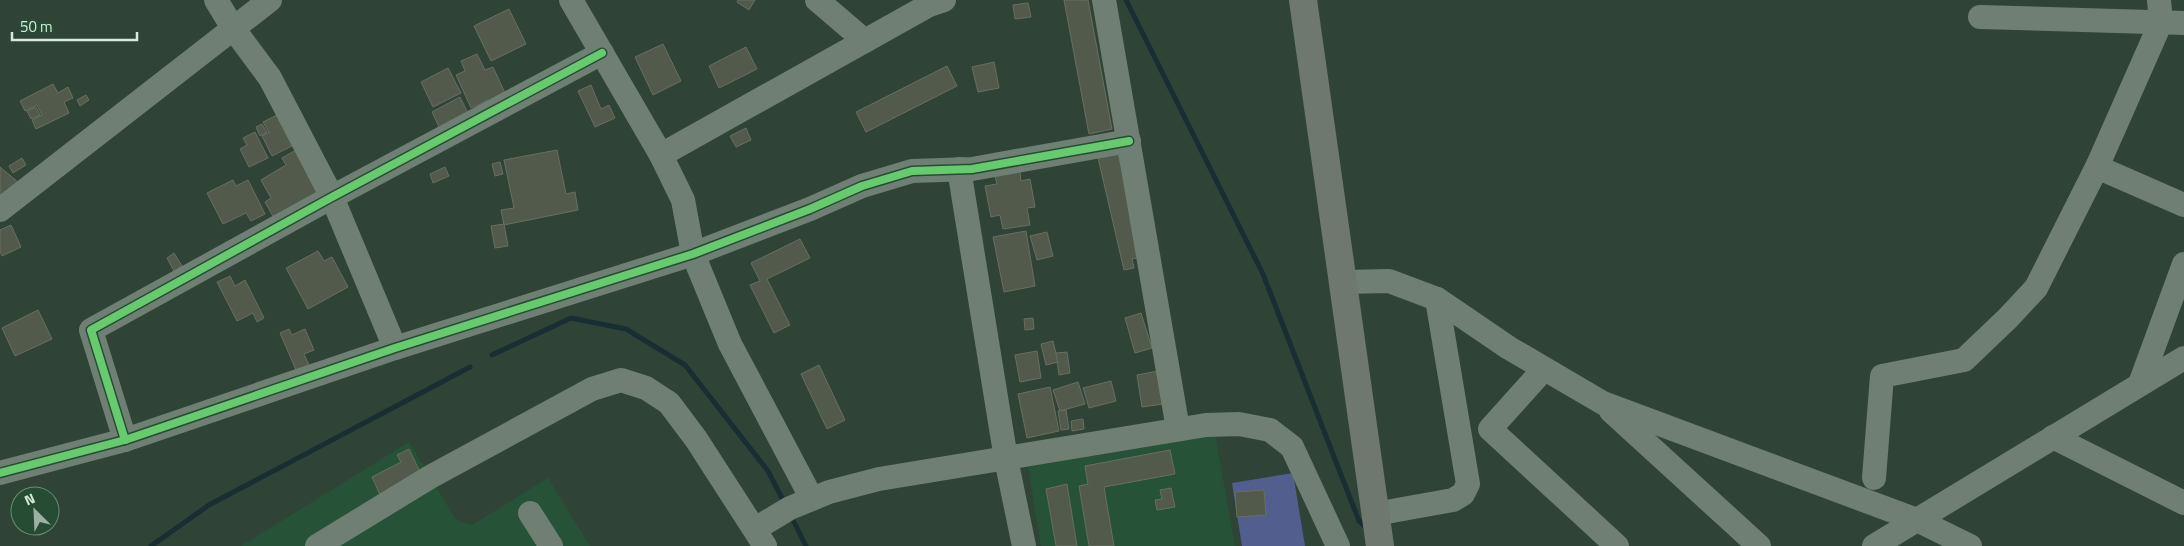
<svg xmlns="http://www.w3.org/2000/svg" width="2184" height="546" viewBox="0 0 2184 546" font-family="'Titillium Web',sans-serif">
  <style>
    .built { fill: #265237 }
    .green { fill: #525e8e }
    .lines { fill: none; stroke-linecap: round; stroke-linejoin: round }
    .stream { stroke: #192e32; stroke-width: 5 }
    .building { fill: #515a4b; stroke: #686f61 }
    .minor { stroke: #6f7f74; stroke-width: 24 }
    .major { stroke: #6e786e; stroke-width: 28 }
    .cycleway-casing { stroke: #264d34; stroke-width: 11 }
    .cycleway { stroke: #67ca6e; stroke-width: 8 }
  </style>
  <rect width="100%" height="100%" fill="#2f4437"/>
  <g class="built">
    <polygon points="1215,434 1235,546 1041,546 1028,466"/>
    <polygon points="409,442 453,515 460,522 472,525 548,478 590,546 241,546"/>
  </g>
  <polygon class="green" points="1293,473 1305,546 1242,546 1232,483"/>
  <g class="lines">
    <g class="stream">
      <polyline points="1126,0 1263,274 1359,521 1367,528"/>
      <polyline points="492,355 571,318 626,329 685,365 768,471 785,504"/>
      <polyline points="791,516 806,546"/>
      <polyline points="151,546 209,505 470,367"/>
    </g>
  </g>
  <g class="building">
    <polygon points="738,0 755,0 749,10 737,2"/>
    <polygon points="1064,0 1088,0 1112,129 1089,134"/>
    <polygon points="1028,3 1031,17 1015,19 1013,5"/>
    <polygon points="509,9 526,44 491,61 474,26"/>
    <polygon points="663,44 681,81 653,95 635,57"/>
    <polygon points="746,47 757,69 719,88 709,66"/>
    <polygon points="477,54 485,70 493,67 505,93 471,108 456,75 465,71 461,61"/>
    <polygon points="994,62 999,88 978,92 972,67"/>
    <polygon points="947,66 957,86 866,132 856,112"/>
    <polygon points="448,68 461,93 433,107 421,82"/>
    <polygon points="53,84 58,93 68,87 73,98 64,102 69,113 36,129 32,120 42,115 37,105 25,111 20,101"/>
    <polygon points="591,85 601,109 609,105 615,118 595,127 578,91"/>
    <polygon points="86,95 89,100 80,106 77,100"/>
    <polygon points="460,97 469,115 440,129 432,112"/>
    <polygon points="36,107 40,115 31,119 27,111"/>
    <polygon points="279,114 294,145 272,156 262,136 269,132 263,122"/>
    <polygon points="262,124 267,132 260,136 256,127"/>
    <polygon points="746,128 751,140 736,147 730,136"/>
    <polygon points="255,132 268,158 249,167 240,149 247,145 243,138"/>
    <polygon points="1116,145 1142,257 1132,259 1134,268 1124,270 1096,149"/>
    <polygon points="296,150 320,194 275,220 265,202 271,198 261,180 286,165 282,158"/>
    <polygon points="557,150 566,194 575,192 578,210 504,225 501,210 514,208 504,160"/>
    <polygon points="22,158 26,165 13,173 9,166"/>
    <polygon points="500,162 503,174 495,176 492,164"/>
    <polygon points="0,167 19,183 0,205"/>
    <polygon points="445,167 449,176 433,183 430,174"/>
    <polygon points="1020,172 1021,181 1030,179 1035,207 1027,208 1030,225 1003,229 1000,215 991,217 985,186 997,184 995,176"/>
    <polygon points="233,180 236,186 248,180 265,214 251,221 246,213 223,224 207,193"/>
    <polygon points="504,224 508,246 495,248 491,226"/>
    <polygon points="11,225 21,247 2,256 0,251 0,230"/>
    <polygon points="1026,231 1035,286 1004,292 993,237"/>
    <polygon points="1047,232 1053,256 1037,260 1030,236"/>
    <polygon points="800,239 810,258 767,279 790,325 774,333 750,285 760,281 751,263"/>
    <polygon points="318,251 324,261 332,257 348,287 308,309 286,268"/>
    <polygon points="174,253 182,266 174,271 167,258"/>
    <polygon points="230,276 235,286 245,280 264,318 257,322 253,313 237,321 217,282"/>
    <polygon points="38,310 52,339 15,356 2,328"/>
    <polygon points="1141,313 1152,348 1135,353 1125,318"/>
    <polygon points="1033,318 1034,329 1025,330 1024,319"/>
    <polygon points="289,329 292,335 305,329 314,350 304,354 309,365 296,370 280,333"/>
    <polygon points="1053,341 1058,362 1046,365 1041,344"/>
    <polygon points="1037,351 1041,378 1020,382 1015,355"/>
    <polygon points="1067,352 1070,373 1059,375 1056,353"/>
    <polygon points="819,365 845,420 827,429 801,374"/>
    <polygon points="1158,371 1163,404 1142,407 1137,375"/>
    <polygon points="1111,381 1116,401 1089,408 1083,388"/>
    <polygon points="1078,382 1085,404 1060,411 1053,390"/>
    <polygon points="1050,387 1059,431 1027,438 1018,394"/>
    <polygon points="1066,410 1069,429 1061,430 1058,411"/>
    <polygon points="1083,419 1084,429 1072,431 1071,421"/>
    <polygon points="409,449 422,476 381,497 372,477 401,462 397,455"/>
    <polygon points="1170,450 1175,474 1104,487 1114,546 1089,546 1079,486 1088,484 1085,466"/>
    <polygon points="1067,484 1077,546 1056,546 1046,489"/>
    <polygon points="1171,488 1175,507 1157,510 1155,500 1162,499 1160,490"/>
    <polygon points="1264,490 1266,515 1237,517 1235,492"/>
  </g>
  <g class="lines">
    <g class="minor">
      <polyline points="216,0 233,28 270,78 332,197 395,348"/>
      <polyline points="571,0 661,155 683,200 693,254 730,344 812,499"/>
      <polyline points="817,0 865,41"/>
      <polyline points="1104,0 1178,429"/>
      <polyline points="1980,17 2184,23"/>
      <polyline points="661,155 929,5 944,0"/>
      <polyline points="2097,167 2184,205"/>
      <polyline points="959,169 1006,459 1024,546"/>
      <polyline points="0,210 270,0"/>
      <polyline points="1343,282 1389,281 1437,299 1509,348 1603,403 1917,520 1970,546"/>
      <polyline points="1544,369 1490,429 1617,546"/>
      <polyline points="2140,384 2184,264"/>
      <polyline points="1611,411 1759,546"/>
      <polyline points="2053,437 2184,503"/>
      <polyline points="125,440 91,330 332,197 602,53"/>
      <polyline points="0,473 125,440 395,348 693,254 810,209 862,186 912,171 972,169 1129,141"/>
      <polyline points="1874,478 1882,376 1964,360 2008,318 2036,288 2097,167 2161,22 2159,0"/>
      <polyline points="530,513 551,546"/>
      <polyline points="1375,514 1453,500 1463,494 1468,484 1437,299"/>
      <polyline points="755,529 790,508 829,492 879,479 1206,425 1239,424 1270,430 1292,447 1338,546"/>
      <polyline points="317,546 430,477 592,389 621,380 646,388 669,403 696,439 765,546"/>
      <polyline points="1874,546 2184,358"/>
    </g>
    <polyline class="major" points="1303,0 1380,546"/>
    <defs>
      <g id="cycleway">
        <polyline points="125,440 91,330 332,197 602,53"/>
        <polyline points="0,473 125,440 395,348 693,254 810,209 862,186 912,171 972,169 1129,141"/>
      </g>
    </defs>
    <use href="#cycleway" class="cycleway-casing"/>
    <use href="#cycleway" class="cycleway"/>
  </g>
  <g transform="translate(35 511) rotate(336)"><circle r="24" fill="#264d34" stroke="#6c8c77"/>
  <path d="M0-4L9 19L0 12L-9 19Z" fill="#9bb1a2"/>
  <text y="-8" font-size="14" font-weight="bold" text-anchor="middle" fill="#d5ebdc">N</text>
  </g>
  <path d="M12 32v8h125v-8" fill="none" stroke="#d5ebdc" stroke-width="2.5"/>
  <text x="20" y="32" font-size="15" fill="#d5ebdc" stroke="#264d34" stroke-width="4" paint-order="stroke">50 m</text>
</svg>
